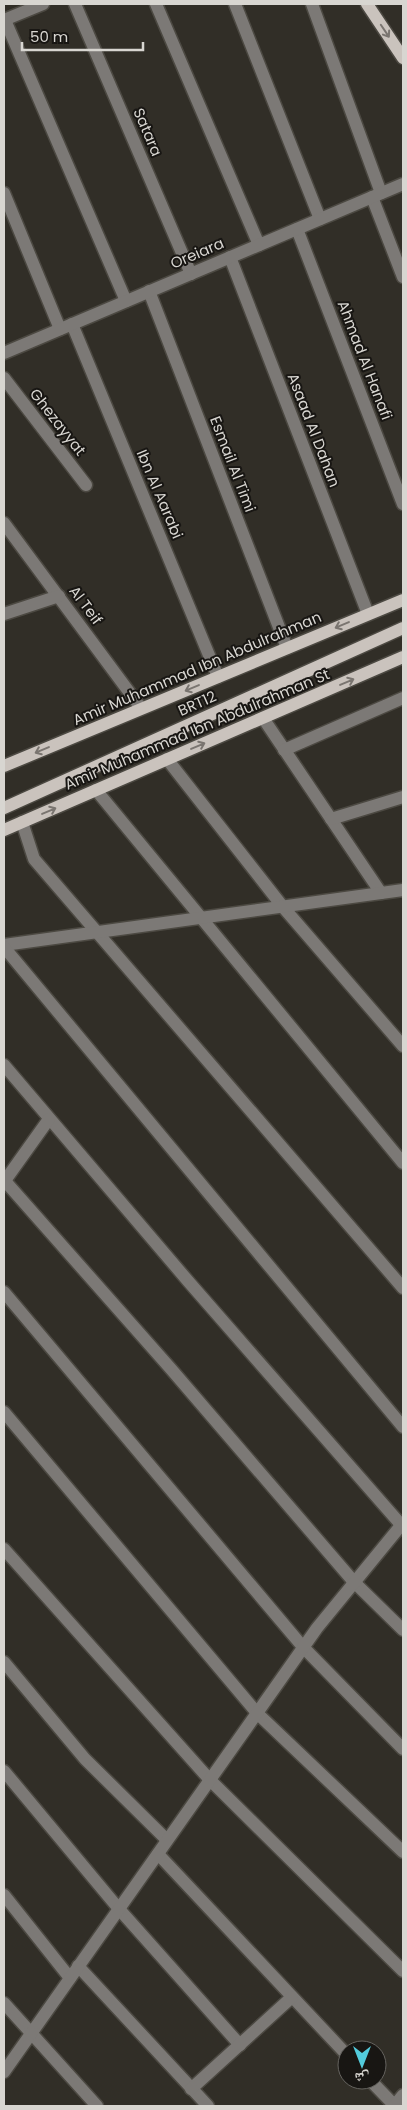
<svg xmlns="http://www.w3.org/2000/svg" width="407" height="2110" viewBox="0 0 407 2110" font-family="Poppins,'Noto Naskh Arabic',sans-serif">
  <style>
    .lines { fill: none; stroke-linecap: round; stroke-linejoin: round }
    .minor-casing { stroke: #4c4942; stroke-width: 15 }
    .major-casing { stroke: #4c4942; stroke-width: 15 }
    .minor { stroke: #7c7976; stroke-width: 12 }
    .major { stroke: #cac3bd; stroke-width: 12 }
    .oneway { stroke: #7a7570 }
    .labels { text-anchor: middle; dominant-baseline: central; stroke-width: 4; stroke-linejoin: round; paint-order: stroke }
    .street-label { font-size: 15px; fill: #d8d6d1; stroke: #181613 }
  </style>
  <rect width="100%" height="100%" fill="#312e27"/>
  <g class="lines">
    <defs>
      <g id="minor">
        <polyline points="75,4 191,274"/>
        <polyline points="156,4 259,245"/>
        <polyline points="235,4 320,219"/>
        <polyline points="312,4 381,193"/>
        <polyline points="4,20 43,4"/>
        <polyline points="5,20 126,301"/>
        <polyline points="4,193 60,329"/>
        <polyline points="372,197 403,277"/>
        <polyline points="297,229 403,504"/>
        <polyline points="230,257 368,614"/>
        <polyline points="149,291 287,648"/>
        <polyline points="72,324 218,677"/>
        <polyline points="4,353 403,184"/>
        <polyline points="4,378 86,485"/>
        <polyline points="4,523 141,708"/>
        <polyline points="4,614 59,596"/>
        <polyline points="263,718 381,893"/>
        <polyline points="284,750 403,698"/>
        <polyline points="167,759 283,907 403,1046"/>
        <polyline points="96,790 403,1163"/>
        <polyline points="331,819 403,797"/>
        <polyline points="22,822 34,859 403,1288"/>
        <polyline points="4,945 403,890"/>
        <polyline points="4,947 403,1427"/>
        <polyline points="4,1065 188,1281 403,1527"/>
        <polyline points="5,1181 171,1369 354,1582 403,1630"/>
        <polyline points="4,1182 49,1119"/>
        <polyline points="4,1292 303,1647 403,1749"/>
        <polyline points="4,1412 257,1713 403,1852"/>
        <polyline points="4,1549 210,1780 403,1971"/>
        <polyline points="4,1662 85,1759 167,1840"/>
        <polyline points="4,1771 119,1909 240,2045"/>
        <polyline points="158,1854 347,2055"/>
        <polyline points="4,1895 70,1978"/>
        <polyline points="78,1966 208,2106"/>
        <polyline points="4,2003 97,2106"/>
        <polyline points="4,2072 317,1628 403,1523"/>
        <polyline points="370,2080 395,2106"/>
        <polyline points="191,2089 292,1997"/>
        <polyline points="394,2106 403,2095"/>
      </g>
      <g id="major">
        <polyline points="367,4 403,58"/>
        <polyline points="4,766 403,600"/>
        <polyline points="4,808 403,628"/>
        <polyline points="4,830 403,657"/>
      </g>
    </defs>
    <use href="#minor" class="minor-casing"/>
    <use href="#major" class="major-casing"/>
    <use href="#minor" class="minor"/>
    <use href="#major" class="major"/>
  </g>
  <defs><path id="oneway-shaft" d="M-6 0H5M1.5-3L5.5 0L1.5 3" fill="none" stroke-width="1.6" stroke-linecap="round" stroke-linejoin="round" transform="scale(1.25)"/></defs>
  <g class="oneway">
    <use href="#oneway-shaft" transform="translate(385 31) rotate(56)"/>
    <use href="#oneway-shaft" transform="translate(342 625) rotate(157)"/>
    <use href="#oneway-shaft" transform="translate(347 682) rotate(-23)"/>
    <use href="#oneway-shaft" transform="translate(192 688) rotate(157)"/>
    <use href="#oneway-shaft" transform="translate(198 746) rotate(-23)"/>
    <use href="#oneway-shaft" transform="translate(42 750) rotate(157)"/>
    <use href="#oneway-shaft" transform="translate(49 811) rotate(-23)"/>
  </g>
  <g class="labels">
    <g class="street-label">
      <text transform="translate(148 132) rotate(67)">Satara</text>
      <text transform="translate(197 253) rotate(-23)">Oreiara</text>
      <text transform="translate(365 360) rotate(69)">Ahmad Al Hanafi</text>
      <text transform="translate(58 422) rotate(52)">Ghezayyat</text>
      <text transform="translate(314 430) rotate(69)">Asaad Al Dahan</text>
      <text transform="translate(233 464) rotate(69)">Esmail Al Timi</text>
      <text transform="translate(160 494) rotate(67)">Ibn Al Aarabi</text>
      <text transform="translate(86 605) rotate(53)">Al Teif</text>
      <text transform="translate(197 668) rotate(-23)">Amir Muhammad Ibn Abdulrahman</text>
      <text transform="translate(197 703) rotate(-24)">BRT12</text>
      <text transform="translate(197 729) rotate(-23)">Amir Muhammad Ibn Abdulrahman St</text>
    </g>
  </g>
  <rect width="407" height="2110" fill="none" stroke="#d8d6d1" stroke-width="10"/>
  <g transform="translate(362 2065) rotate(180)"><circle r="24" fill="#181613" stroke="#65635f"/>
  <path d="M0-4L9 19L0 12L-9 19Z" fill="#53cbdc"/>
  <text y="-8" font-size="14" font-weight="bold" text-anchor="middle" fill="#d8d6d1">ش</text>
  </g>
  <path d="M22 42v8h121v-8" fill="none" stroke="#d8d6d1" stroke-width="2.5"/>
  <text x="30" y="42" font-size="15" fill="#d8d6d1" stroke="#181613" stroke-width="4" paint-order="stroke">50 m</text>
</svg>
